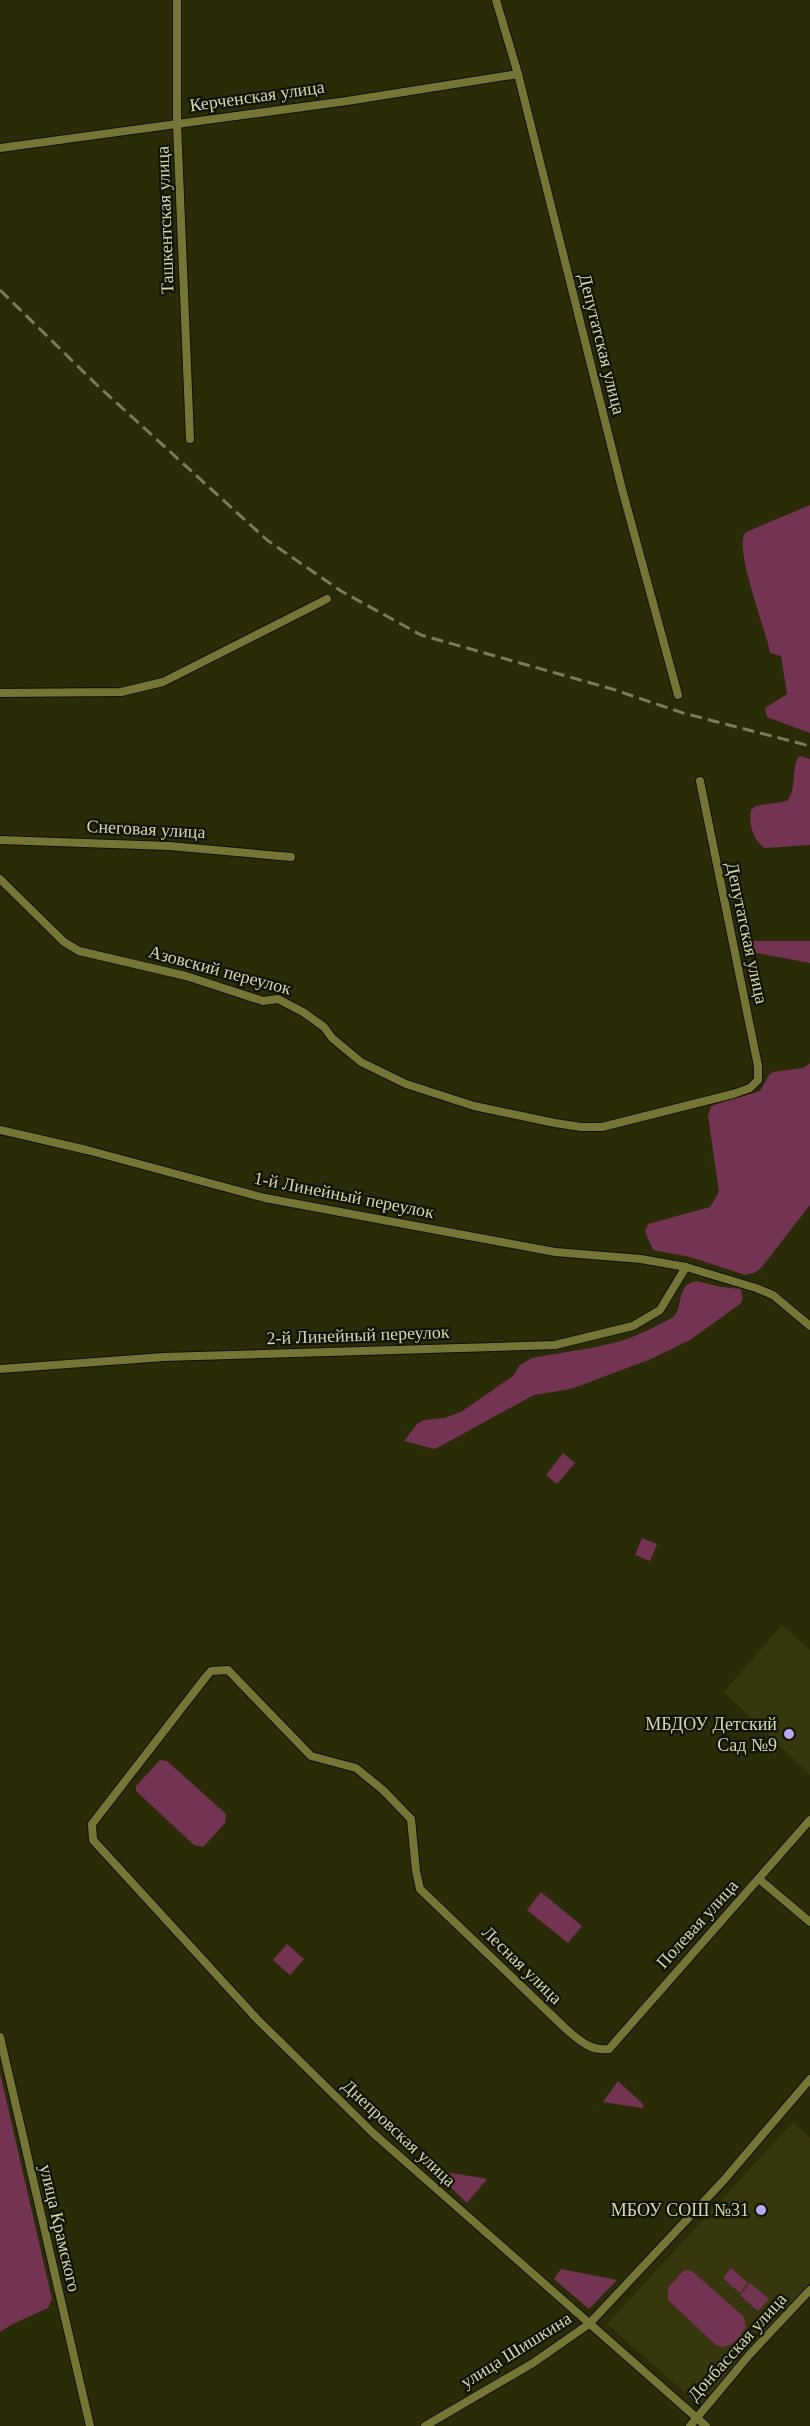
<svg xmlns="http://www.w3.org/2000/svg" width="810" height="2426" viewBox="0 0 810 2426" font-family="Georgia,serif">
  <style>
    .built { fill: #36370d }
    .green { fill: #733454 }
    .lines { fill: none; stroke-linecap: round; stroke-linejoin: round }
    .street-casing { stroke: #121201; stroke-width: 10 }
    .street { stroke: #757635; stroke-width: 8 }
    .rail { stroke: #7a7b59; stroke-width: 3; stroke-dasharray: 12 6; stroke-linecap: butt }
    .poi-dot { fill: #b7abf8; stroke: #121300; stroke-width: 2 }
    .labels { text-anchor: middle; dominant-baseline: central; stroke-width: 4.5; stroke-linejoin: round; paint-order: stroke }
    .street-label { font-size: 18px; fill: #d4d6b5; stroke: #121300 }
    .poi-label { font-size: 18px; fill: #d4d6b5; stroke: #121300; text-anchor: end }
  </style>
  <rect width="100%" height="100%" fill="#2a2b07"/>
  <g class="built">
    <polygon points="782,1625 810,1650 810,1775 724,1692"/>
    <polygon points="793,2122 810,2138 810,2282 701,2407 607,2324"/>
  </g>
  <g class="green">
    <path d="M810,505V733L767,717L765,708L787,694L781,656L770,653C767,632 732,545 746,532Z"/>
    <path d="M801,756L810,759V845L765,848C752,840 749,824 751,810L756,806L787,801C797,790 791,771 798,757Z"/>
    <polygon points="748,941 810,941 810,963 751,952 747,947"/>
    <polygon points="810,1063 810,1205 761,1268 754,1273 745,1275 690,1257 653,1250 645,1232 648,1224 710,1207 719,1192 708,1116 711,1106 760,1091 769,1075 773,1072 803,1068"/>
    <path d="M697,1281L721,1287L741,1289L743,1299L740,1304L690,1340L651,1359L571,1389L534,1395L435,1449L404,1441L417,1424L424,1420L444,1418L461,1412L513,1376L520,1365L532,1358C562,1352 604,1348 632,1337C645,1332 658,1325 670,1319C687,1310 672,1285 697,1281Z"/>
    <polygon points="563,1453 575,1463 557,1484 546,1475"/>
    <polygon points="642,1538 657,1544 650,1561 635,1555"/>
    <polygon points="160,1760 167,1761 226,1814 225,1823 203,1847 194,1845 136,1791 136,1786"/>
    <polygon points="541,1892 582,1926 568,1943 527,1910"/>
    <polygon points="287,1944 304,1959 290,1975 273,1960"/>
    <polygon points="0,2073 52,2299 48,2308 13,2324 0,2332"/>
    <polygon points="618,2081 644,2105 642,2108 603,2102"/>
    <polygon points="446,2172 487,2179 467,2203 441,2178"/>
    <polygon points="731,2268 748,2283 740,2293 723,2278"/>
    <polygon points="561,2269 617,2280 589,2309 554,2279"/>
    <path d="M684,2270L692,2271L744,2317L746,2327C739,2338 731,2350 717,2346L668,2300V2288Z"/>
    <polygon points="750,2283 769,2299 758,2311 740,2295"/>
  </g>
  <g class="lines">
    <defs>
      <g id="street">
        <polyline points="177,0 177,124 190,439"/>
        <polyline points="496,0 518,74 622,489 678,695"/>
        <polyline points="0,148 347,101 518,74"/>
        <polyline points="0,693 121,692 163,682 327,599"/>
        <polyline points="0,840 169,846 291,857"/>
        <polyline points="0,879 64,942 79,951 186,976 263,1001 278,999 303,1012 324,1027 332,1038 361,1062 406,1084 474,1106 555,1123 581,1127 602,1127 733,1094 750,1088 758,1080 758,1066 700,781"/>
        <polyline points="0,1130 87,1150 265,1198 555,1252 641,1259 686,1267 756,1288 773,1295 810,1326"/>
        <polyline points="0,1369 164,1357 555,1345 633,1326 660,1310 686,1267"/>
        <polyline points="759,1879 810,1922"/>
        <polyline points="0,2037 90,2426"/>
        <polyline points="425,2426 533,2363 589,2324 724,2180 810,2079"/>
        <polyline points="690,2426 750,2354 810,2290"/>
        <path d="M706,2426L373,2133L258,2020L93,1840L92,1824L205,1678L211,1671L228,1670L311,1756L356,1768L383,1790L411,1819L416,1871L420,1889L565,2028C580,2041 590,2051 609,2049L810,1820"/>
      </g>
    </defs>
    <use href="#street" class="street-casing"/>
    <use href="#street" class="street"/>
    <polyline class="rail" points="0,290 97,385 267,540 341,591 421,635 612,689 683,713 810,746"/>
  </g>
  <g class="poi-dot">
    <circle cx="789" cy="1734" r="6"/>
    <circle cx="761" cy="2210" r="6"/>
  </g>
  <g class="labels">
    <g class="street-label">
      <text transform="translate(257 96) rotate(-8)">Керченская улица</text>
      <text transform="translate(165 220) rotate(-92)">Ташкентская улица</text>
      <text transform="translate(602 344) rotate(76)">Депутатская улица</text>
      <text transform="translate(146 829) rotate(3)">Снеговая улица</text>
      <text transform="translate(747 933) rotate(78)">Депутатская улица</text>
      <text transform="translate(220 970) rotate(15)">Азовский переулок</text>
      <text transform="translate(344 1195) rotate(11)">1-й Линейный переулок</text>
      <text transform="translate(358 1335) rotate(-2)">2-й Линейный переулок</text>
      <text transform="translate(697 1924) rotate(-48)">Полевая улица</text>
      <text transform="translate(522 1965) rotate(44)">Лесная улица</text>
      <text transform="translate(399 2133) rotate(43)">Днепровская улица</text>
      <text transform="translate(60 2228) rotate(77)">улица Крамского</text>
      <text transform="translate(737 2347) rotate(-48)">Донбасская улица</text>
      <text transform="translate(516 2350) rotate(-32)">улица Шишкина</text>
    </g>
    <g class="poi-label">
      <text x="777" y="1724">МБДОУ Детский<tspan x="777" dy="21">Сад №9</tspan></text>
      <text x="749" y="2210">МБОУ СОШ №31</text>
    </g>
  </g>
</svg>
